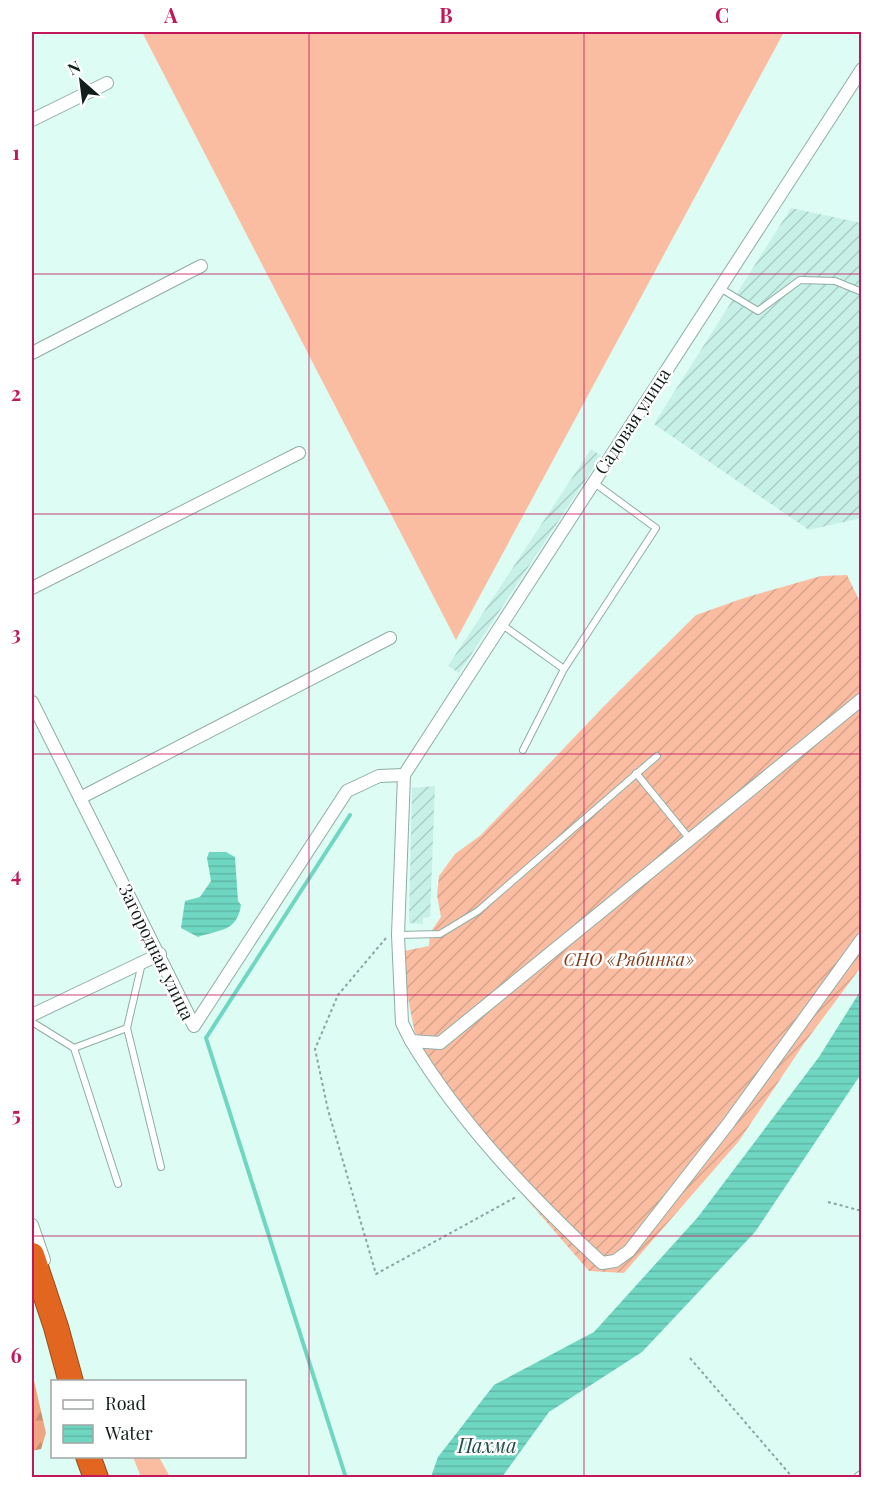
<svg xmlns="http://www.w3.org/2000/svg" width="893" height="1509" viewBox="0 0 893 1509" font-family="'Playfair Display',serif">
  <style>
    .industrial { fill: url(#industrial-furrows) }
    .grass { fill: #fbbda2 }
    .forest { fill: url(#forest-firs) }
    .garden { fill: url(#garden-furrows) }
    .water { fill: url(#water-rules) }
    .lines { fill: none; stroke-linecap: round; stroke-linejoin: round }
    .stream { stroke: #6fd6c1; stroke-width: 4 }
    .lane-casing { stroke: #8fada5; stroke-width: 8 }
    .street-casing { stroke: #8fada5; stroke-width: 14 }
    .highway-casing { stroke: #994d1e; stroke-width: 26 }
    .path { stroke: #8ca49e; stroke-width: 2; stroke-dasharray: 3 3; stroke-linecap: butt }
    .lane { stroke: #fff; stroke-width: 6 }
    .street { stroke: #fff; stroke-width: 12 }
    .highway { stroke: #e2661f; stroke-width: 24 }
    .grid { fill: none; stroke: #c2185b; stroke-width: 1.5; stroke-opacity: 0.55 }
    .labels { text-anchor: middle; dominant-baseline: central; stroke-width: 5; stroke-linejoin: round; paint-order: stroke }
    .street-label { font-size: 18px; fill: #121e1b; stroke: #fff }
    .park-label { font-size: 18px; font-style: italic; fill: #833f1d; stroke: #fff }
    .water-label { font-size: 20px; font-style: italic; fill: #235148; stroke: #fff }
    .neatline { fill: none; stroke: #c2185b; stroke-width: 2 }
    .grid-label { font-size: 20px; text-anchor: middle; font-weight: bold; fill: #c2185b }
  </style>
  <defs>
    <pattern id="industrial-furrows" width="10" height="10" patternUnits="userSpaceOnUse" patternTransform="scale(1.5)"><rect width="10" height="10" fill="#c7f0e6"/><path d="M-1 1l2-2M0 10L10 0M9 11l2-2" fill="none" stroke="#aacdc5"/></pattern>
    <pattern id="forest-firs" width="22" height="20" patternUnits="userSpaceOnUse" patternTransform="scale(1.5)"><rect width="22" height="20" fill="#efa482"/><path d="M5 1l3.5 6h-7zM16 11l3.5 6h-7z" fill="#cc8d70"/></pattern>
    <pattern id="garden-furrows" width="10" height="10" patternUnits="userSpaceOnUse" patternTransform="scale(1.5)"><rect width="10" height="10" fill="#fbbda2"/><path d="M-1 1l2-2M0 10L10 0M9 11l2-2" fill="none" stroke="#d6a28b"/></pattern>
    <pattern id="water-rules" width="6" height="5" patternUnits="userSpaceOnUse" patternTransform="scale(1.5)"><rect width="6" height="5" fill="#6fd6c1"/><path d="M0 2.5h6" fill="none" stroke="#5fb7a5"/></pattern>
  </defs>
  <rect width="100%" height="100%" fill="#dcfcf4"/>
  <g class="industrial">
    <polygon points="791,208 861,223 861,518 809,530 654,424"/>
    <polygon points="591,449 601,456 459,673 448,666"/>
    <polygon points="435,786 430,917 423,918 423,924 409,923 412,788"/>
  </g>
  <g class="grass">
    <polygon points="142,32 784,32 456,640"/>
    <polygon points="133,1457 159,1457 170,1477 141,1477"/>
  </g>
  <polygon class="forest" points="32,1372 46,1433 41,1449 32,1451"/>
  <polygon class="garden" points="847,575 862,606 861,967 803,1045 739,1141 624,1273 589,1271 469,1133 426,1073 416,1039 399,952 429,946 430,933 441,917 437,895 439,876 455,854 481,835 608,702 696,615 744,598 821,576"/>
  <g class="water">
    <path d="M209,852H226L235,857L238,901L241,905C237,932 220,929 198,937L181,928L185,901L200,897L211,881L207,858Z"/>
    <polygon points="861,990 861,1074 755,1232 642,1352 549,1412 502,1477 431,1477 438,1457 494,1385 594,1332 698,1217 819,1057"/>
  </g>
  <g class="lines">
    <polyline class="stream" points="346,1478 206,1038 350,815"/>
    <defs>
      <g id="lane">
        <polyline points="720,288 758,311 800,280 835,281 862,292"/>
        <polyline points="501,624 564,669 656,528 593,482"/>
        <polyline points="523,750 564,669"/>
        <polyline points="636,773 689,838"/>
        <polyline points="398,935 440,934 478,911 657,756"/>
        <polyline points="32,1022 74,1048 127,1028 142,963"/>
        <polyline points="127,1028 161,1167"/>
        <polyline points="74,1048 118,1184"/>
      </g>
      <g id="street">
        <polyline points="862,69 404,775 398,935 402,1023 411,1041 440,1043 862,699"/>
        <polyline points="32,120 107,83"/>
        <polyline points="32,353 201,266"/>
        <polyline points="32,588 299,453"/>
        <polyline points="32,702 194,1026 347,791 379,776 404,775"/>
        <polyline points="80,798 390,638"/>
        <polyline points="32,1015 160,954"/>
        <path d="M411,1041C461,1124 531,1197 602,1263L615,1261L629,1251L728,1124L862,939"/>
        <polyline points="32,1225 44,1260"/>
        <polyline points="860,1478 862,1477"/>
      </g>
      <g id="highway">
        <polyline points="32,1255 56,1327 71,1382"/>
        <polyline points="88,1456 96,1478"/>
      </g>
    </defs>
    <use href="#lane" class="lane-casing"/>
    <use href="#street" class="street-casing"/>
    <use href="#highway" class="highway-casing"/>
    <g class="path">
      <polyline points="386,938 338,995 315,1049 328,1110 376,1274 516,1197"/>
      <polyline points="828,1202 862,1211"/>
      <polyline points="690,1358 793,1478"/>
    </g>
    <use href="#lane" class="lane"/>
    <use href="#street" class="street"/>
    <use href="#highway" class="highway"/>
  </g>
  <path class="grid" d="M309,32V1478M584,32V1478M32,274H862M32,514H862M32,754H862M32,995H862M32,1236H862"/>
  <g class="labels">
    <g class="street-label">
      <text transform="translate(632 421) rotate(-57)">Садовая улица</text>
      <text transform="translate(157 952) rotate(64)">Загородная улица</text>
    </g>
    <g class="park-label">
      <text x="629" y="959">СНО «Рябинка»</text>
    </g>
    <g class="water-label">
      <text x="487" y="1444">Пахма</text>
    </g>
  </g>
  <rect width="893" height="1509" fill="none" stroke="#ffffff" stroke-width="66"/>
  <rect x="51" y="1380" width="195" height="78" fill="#ffffff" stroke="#a0a5a4" stroke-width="1.5"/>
  <rect x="63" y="1400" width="30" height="9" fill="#ffffff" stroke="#a0a5a4" stroke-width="1.5"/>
  <text x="105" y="1410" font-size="18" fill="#121e1b">Road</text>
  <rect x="63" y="1425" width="30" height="18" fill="url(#water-rules)" stroke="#a0a5a4" stroke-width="1.5"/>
  <text x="105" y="1440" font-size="18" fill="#121e1b">Water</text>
  <g transform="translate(81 81) rotate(332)" stroke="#ffffff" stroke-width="4.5" paint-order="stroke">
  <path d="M0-4.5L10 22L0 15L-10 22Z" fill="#121e1b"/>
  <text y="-9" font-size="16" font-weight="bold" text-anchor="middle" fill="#121e1b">N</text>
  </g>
  <rect x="33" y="33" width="827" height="1443" class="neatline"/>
  <g class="grid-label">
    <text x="171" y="23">A</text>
    <text x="446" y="23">B</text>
    <text x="722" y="23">C</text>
    <text x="16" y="160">1</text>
    <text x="16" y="401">2</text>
    <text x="16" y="641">3</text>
    <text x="16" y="882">4</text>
    <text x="16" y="1122">5</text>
    <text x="16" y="1363">6</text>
  </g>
</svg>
